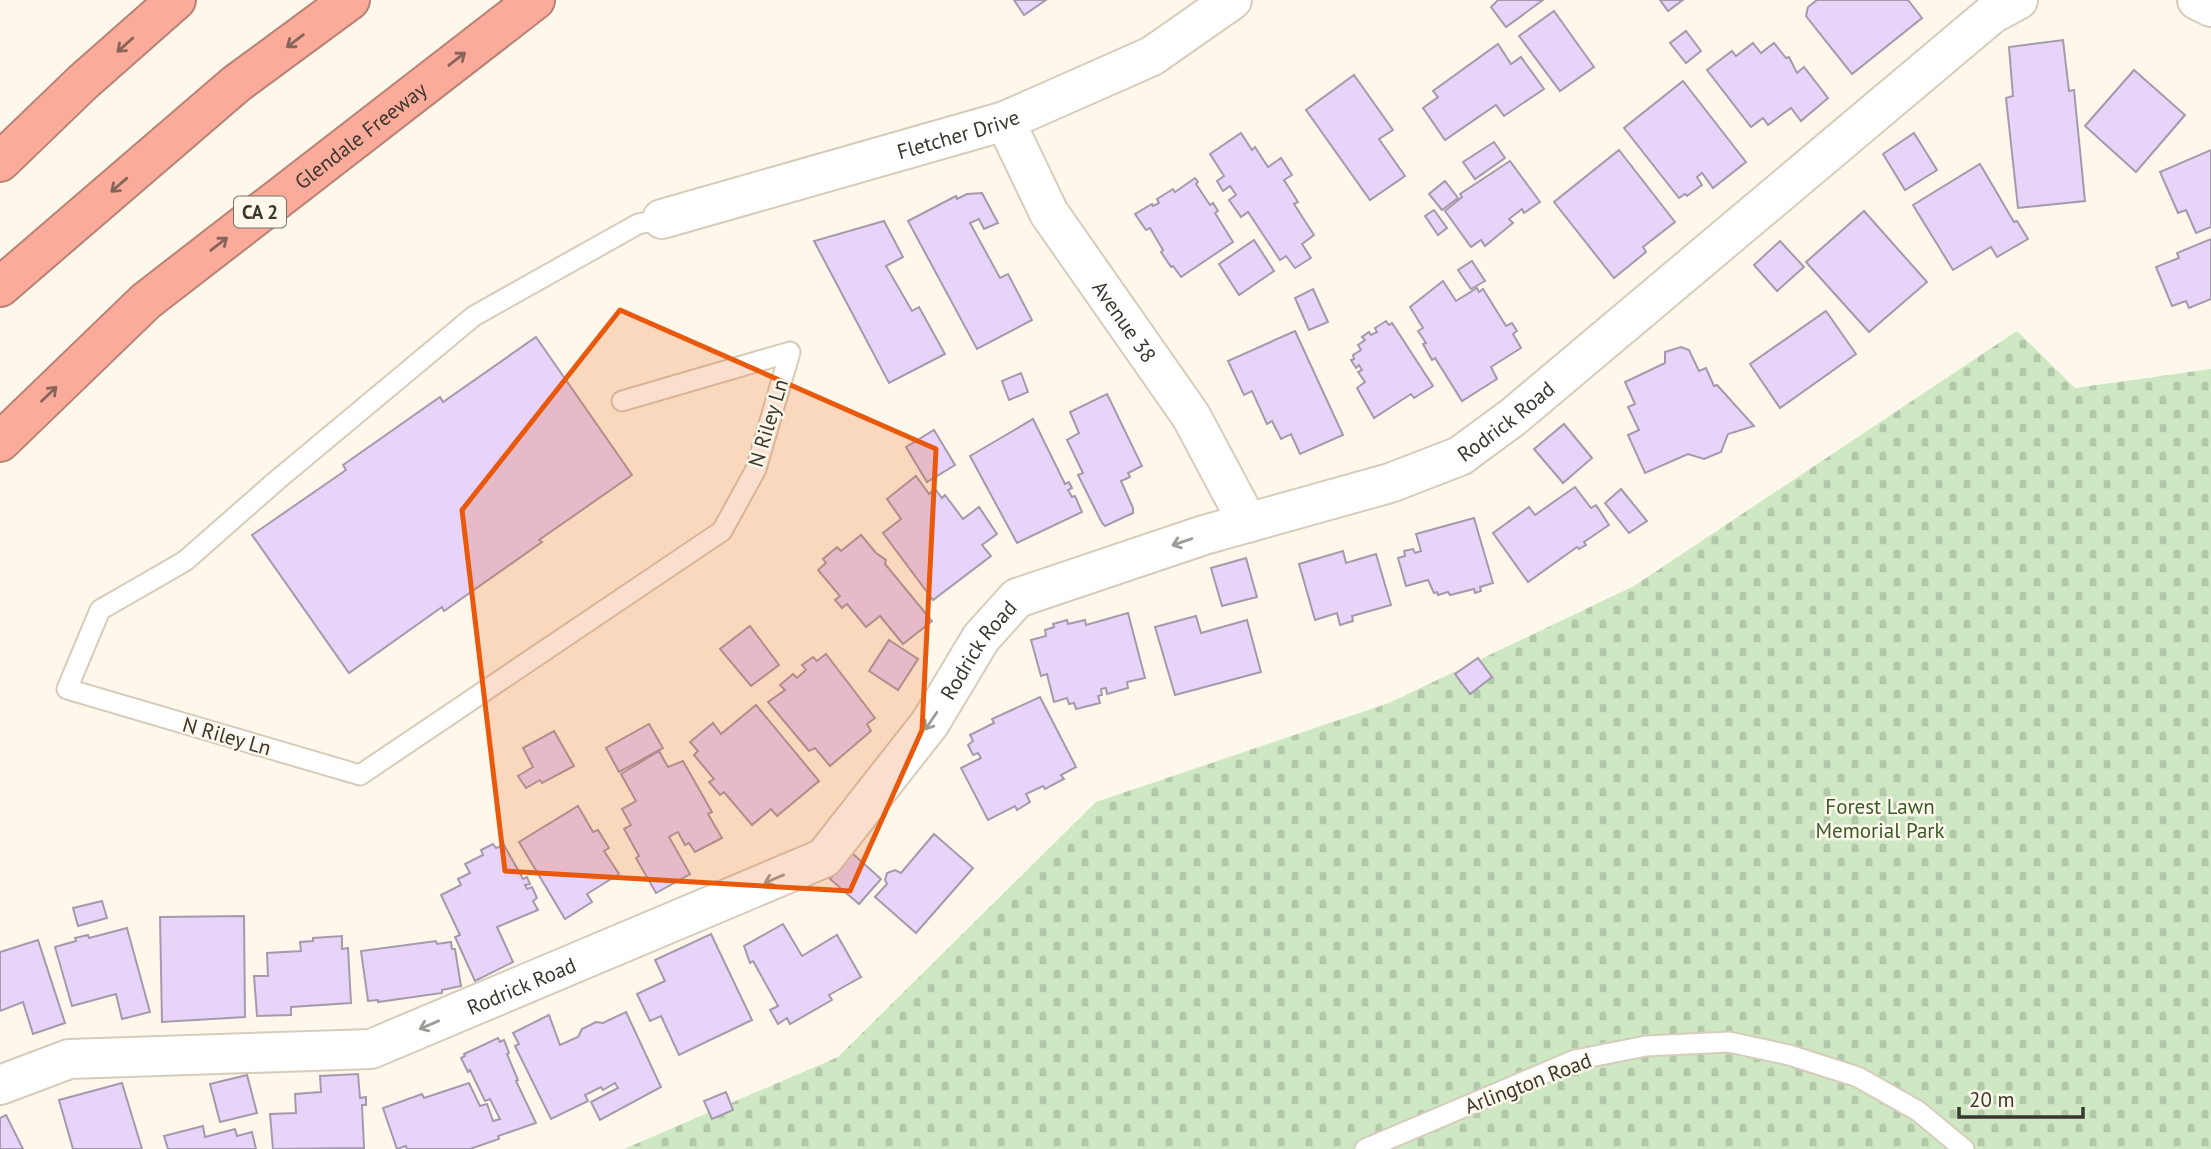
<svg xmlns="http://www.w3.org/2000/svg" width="2211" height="1149" viewBox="0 0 2211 1149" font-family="'PT Sans',sans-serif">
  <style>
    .cemetery { fill: url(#cemetery-stones) }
    .building { fill: #e8d3f9; stroke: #a49aac; stroke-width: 2 }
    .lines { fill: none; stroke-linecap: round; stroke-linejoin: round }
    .service-casing { stroke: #d6ccb9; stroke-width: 23 }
    .minor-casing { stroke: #d6ccb9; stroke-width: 42 }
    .motorway-casing { stroke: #b88275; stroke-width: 42 }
    .service { stroke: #fff; stroke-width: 19 }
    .minor { stroke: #fff; stroke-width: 38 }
    .motorway { stroke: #fbab9a; stroke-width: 38 }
    .oneway { stroke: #88655a }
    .oneway2 { stroke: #9d9b98 }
    .marked { fill: #e8590c; fill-opacity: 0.2; stroke: #e8590c; stroke-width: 5; stroke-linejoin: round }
    .labels { text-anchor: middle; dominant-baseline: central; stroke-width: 5; stroke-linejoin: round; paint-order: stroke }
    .shield { fill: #fef8ec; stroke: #767168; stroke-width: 2 }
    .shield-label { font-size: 19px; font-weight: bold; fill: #3b3730 }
    .street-label { font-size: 21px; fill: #3b3730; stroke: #fef8ec }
    .park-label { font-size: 21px; fill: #395b29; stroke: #fef8ec }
  </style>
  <defs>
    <pattern id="cemetery-stones" width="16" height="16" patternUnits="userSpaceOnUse" patternTransform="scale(1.75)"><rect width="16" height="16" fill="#cee8c4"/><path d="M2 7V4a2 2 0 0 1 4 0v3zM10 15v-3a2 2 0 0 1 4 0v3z" fill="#b2c8a9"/></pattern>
  </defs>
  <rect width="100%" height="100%" fill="#fef8ec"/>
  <polygon class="cemetery" points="2017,331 2075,388 2211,369 2211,1149 624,1149 838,1057 1096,802 1389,703 1634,586"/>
  <g class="building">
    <polygon points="1014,0 1046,0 1024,15"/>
    <polygon points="1498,0 1543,0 1506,27 1491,7"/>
    <polygon points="1660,0 1683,0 1668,11"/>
    <polygon points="1817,0 1908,0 1922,18 1852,74 1806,16 1808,7"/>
    <polygon points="1554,11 1594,67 1560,91 1519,36"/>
    <polygon points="1686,31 1701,51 1686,63 1670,43"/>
    <polygon points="2063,40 2069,91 2074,90 2085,201 2018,208 2006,98 2013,96 2009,47"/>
    <polygon points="1753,43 1761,53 1774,43 1786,58 1789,57 1797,73 1804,67 1828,98 1801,121 1791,108 1768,125 1763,118 1751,127 1707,70 1732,51 1736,56"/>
    <polygon points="1498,44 1511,64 1521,57 1544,89 1504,116 1496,105 1445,140 1423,108 1438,97 1433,91"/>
    <polygon points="2134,70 2185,115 2136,172 2085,126"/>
    <polygon points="1354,75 1393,130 1379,139 1405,176 1370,200 1306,110"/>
    <polygon points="1683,81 1746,162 1713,188 1702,173 1697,177 1702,185 1687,196 1685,194 1679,198 1624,128"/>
    <polygon points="1241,133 1252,150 1255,147 1268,167 1281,158 1292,175 1284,180 1298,202 1294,204 1314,235 1302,244 1311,258 1295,268 1286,256 1280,260 1248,212 1241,217 1229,200 1236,195 1230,186 1223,191 1217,181 1224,176 1210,154"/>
    <polygon points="1914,133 1937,170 1905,190 1883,154"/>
    <polygon points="1494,142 1505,158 1475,179 1463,162"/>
    <polygon points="1619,150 1675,222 1643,247 1646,252 1614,278 1554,202"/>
    <polygon points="2211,150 2211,227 2196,233 2186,210 2178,213 2160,172"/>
    <polygon points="1510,161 1540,202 1524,213 1522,209 1509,219 1513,223 1485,246 1481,240 1471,247 1445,211 1462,197 1460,194"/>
    <polygon points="1980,164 2014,222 2017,221 2028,239 1997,257 1991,247 1953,270 1913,205"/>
    <polygon points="1195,178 1198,182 1196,184 1210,205 1213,203 1218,211 1215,213 1233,242 1181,277 1173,266 1171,267 1161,252 1163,250 1150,228 1146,230 1135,214 1152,204 1153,206 1159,203 1157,199 1173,189 1175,192"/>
    <polygon points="1445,181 1458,198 1442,210 1429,194"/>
    <polygon points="982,193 998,223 984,229 979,219 970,223 1000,278 1008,274 1032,320 977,349 908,221 956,196 957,199 967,194"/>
    <polygon points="1434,210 1447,228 1438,235 1425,216"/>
    <polygon points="1864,211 1927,282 1869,332 1806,262"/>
    <polygon points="884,221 903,257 886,266 912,311 919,307 945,354 889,383 814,241"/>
    <polygon points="2211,239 2211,299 2189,308 2186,301 2172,306 2156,267 2179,258 2177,253"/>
    <polygon points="1254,240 1274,271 1239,295 1219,264"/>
    <polygon points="1780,241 1804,267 1777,291 1754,265"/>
    <polygon points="1472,261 1485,281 1471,289 1458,270"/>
    <polygon points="1443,281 1456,301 1477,288 1479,292 1483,289 1506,326 1512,323 1517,331 1513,334 1521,348 1491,367 1497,379 1462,401 1435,358 1432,360 1423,344 1426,343 1418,331 1423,328 1410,307"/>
    <polygon points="1313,289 1328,322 1309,330 1295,298"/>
    <polygon points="1826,311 1856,354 1780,408 1750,364"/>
    <polygon points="1386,321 1389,325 1392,323 1433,386 1414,398 1411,394 1374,418 1357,388 1365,382 1358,372 1362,370 1359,365 1356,368 1351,360 1354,359 1353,355 1361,350 1358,345 1365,340 1362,337 1369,332 1371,335 1377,332 1375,328"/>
    <polygon points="1295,331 1343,435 1300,454 1291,434 1281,439 1272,421 1267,424 1252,391 1244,395 1228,361"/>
    <polygon points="536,337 632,475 539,540 542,542 444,611 442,607 349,673 252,535 346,470 343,465 440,397 443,402"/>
    <polygon points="1681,347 1689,350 1699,371 1706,368 1714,386 1717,385 1754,426 1728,434 1721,452 1704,459 1688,454 1645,473 1628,435 1639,430 1628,407 1635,404 1625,382 1665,363 1665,352"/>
    <polygon points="1021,373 1028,392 1009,400 1002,381"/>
    <polygon points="1107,394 1142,466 1128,473 1130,477 1121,481 1133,508 1133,513 1105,526 1102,523 1078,475 1083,473 1067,440 1079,433 1070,412"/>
    <polygon points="1033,419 1065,484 1069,482 1072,488 1068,490 1072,497 1075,496 1082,512 1017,543 970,456"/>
    <polygon points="1564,424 1592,458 1563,483 1534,449"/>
    <polygon points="934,430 955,465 927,482 906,447"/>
    <polygon points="916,476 929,494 935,489 942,498 945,495 963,519 979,507 997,534 982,545 991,556 933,600 883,533 901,519 887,499"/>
    <polygon points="1575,487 1591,508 1596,505 1609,525 1584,542 1586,545 1579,549 1577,547 1528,582 1493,533 1529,507 1535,515"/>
    <polygon points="1621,489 1647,521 1629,533 1605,503"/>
    <polygon points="1474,518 1493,583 1480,587 1481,591 1475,593 1474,589 1450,595 1448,592 1438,595 1437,592 1434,593 1428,580 1406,586 1398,558 1405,556 1404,551 1413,549 1415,553 1421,551 1416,534"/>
    <polygon points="861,535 876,553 886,560 885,564 932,621 903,644 880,616 866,627 847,604 842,608 835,600 840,596 818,570 826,563 823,559 837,547 841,551"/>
    <polygon points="1343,551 1346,563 1376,554 1391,605 1352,616 1353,621 1340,625 1337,613 1315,620 1299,564"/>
    <polygon points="1246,558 1257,597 1222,606 1211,568"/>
    <polygon points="1128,613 1145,678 1127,682 1128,688 1107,694 1106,688 1101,689 1102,695 1098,696 1100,703 1076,709 1074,703 1069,704 1067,698 1054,702 1047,674 1041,676 1031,640 1046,636 1045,630 1054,627 1053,624 1067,620 1068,624 1085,620 1086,625"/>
    <polygon points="1196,616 1201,633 1247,620 1261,672 1175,695 1155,627"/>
    <polygon points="750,626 779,665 751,686 720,649"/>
    <polygon points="889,640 918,659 898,690 869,671"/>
    <polygon points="826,654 875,718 867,724 871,731 830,766 815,748 809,751 768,702 785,690 780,685 793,674 797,678 806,670 802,665 813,657 817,661"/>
    <polygon points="1478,658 1492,677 1470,694 1455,674"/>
    <polygon points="1040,697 1076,767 1061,775 1064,779 1045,789 1043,786 1026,794 1030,802 1017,810 1015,806 988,820 961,768 981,758 978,753 973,755 968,745 973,741 970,735 994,723 992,719"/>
    <polygon points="756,705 819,781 777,816 771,809 752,825 724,792 720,795 709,782 714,779 694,755 698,751 690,742 713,723 721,734"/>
    <polygon points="649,724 663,748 619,772 606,748"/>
    <polygon points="554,731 574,766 542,783 540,780 526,788 518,776 533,767 523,748"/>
    <polygon points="659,751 668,767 683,761 712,812 708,814 722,838 695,852 689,843 685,845 678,832 669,837 690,874 656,893 636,858 639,856 624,829 631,825 622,809 636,801 621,774"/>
    <polygon points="578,806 593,832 598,830 609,848 604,851 619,874 587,894 592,902 565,919 519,842"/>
    <polygon points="934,834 973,868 916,933 875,897 887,884 885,880 887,873 895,870 901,873"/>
    <polygon points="493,844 496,848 504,845 523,879 527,877 530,884 525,885 527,889 532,887 537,898 533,901 538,910 497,927 513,962 475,981 455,937 460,935 441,895 461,885 458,879 470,873 465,864 483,855 481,850"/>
    <polygon points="852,853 881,879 859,904 830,879"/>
    <polygon points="102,901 107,918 78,926 73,908"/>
    <polygon points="244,916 245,1017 162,1022 160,917"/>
    <polygon points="783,924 802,956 837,935 861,977 829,995 832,1000 790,1024 787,1018 778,1024 770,1010 778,1006 753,961 750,963 744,946"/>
    <polygon points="127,928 150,1012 122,1019 116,994 72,1006 55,947 76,941 75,938 88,935 89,938"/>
    <polygon points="711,934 752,1020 679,1055 661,1016 650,1021 637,994 665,981 655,960"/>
    <polygon points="342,936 342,949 348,948 351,1003 291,1007 291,1015 257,1016 254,976 268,976 267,953 301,951 300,942 313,941 313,938"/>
    <polygon points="38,940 65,1023 33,1034 23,1002 0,1011 0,952"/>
    <polygon points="436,941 437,944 451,942 452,949 455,949 461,986 442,990 442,993 378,1002 378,1000 368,1001 361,951"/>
    <polygon points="626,1012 661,1087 600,1120 591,1102 618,1088 615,1083 603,1090 601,1087 585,1095 588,1101 551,1119 515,1046 519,1044 513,1033 549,1015 560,1045 578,1037 582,1029 596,1022 603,1023"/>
    <polygon points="498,1038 500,1042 504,1040 509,1053 507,1054 518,1080 516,1081 536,1123 498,1136 499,1139 470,1149 407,1149 406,1146 397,1149 383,1108 422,1094 424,1098 469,1083 480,1106 487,1104 493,1121 500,1119 490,1099 485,1101 470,1070 468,1072 461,1058 465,1056 464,1054"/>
    <polygon points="358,1074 360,1098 366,1097 366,1105 362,1105 364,1148 273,1149 270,1114 296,1113 295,1094 321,1092 320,1076"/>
    <polygon points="247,1075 257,1113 220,1122 210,1084"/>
    <polygon points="122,1083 142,1149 73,1149 59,1100"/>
    <polygon points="726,1092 733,1110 712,1119 704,1101"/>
    <polygon points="6,1115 23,1149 0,1149 0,1118"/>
    <polygon points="203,1126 205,1137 235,1129 237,1136 252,1132 256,1149 168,1149 164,1136"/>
  </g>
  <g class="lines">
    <defs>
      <g id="service">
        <polyline points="622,401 790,352 756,469 722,531 360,775 67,689 100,610 185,561 276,481 474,316 638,224 662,219"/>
        <polyline points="1365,1149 1575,1060 1646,1046 1729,1042 1789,1055 1858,1077 1918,1111 1964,1149"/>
      </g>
      <g id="minor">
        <polyline points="2197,0 2211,7"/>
        <path id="s1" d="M1005,121L1049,213L1191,416L1248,523"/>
        <path id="s2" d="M662,219L1005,121L1152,56L1232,0"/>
        <path id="s3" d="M0,1085L69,1059L371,1049L824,858L930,723L981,638L1017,598L1204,535L1390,483L1460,456L1513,417L1992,14L2018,0"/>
      </g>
      <g id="motorway">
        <polyline points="0,162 83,82 176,0"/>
        <polyline points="0,287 236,84 350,0"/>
        <path id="s4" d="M0,442L146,301L535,0"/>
      </g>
    </defs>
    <use href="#service" class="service-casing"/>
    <use href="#minor" class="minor-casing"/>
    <use href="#motorway" class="motorway-casing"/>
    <use href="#service" class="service"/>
    <use href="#minor" class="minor"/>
    <use href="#motorway" class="motorway"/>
  </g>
  <defs><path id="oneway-shaft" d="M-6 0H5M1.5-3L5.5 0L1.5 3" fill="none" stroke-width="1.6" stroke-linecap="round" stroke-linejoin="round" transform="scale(1.75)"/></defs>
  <g class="oneway">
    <use href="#oneway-shaft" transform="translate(295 41) rotate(143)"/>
    <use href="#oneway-shaft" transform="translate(125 45) rotate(138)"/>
    <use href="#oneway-shaft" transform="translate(457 59) rotate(-38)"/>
    <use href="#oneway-shaft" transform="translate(119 185) rotate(139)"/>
    <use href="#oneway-shaft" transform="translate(219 244) rotate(-38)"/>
    <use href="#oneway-shaft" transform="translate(49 394) rotate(-44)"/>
  </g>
  <g class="oneway2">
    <use href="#oneway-shaft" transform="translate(1182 542) rotate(161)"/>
    <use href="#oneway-shaft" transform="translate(931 721) rotate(124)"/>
    <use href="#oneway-shaft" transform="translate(774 879) rotate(157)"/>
    <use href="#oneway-shaft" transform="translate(429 1025) rotate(157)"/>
  </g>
  <path class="marked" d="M620,310L936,449L922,730L850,891L505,871L462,510Z"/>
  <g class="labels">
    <rect class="shield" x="234" y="196.5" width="52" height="31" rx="5"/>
    <g class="shield-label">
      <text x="260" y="212">CA 2</text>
    </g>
    <g class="street-label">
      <text stroke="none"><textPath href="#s2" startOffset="308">Fletcher Drive</textPath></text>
      <text stroke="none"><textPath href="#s4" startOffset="474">Glendale Freeway</textPath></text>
      <text stroke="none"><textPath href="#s1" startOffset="234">Avenue 38</textPath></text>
      <text stroke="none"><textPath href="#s3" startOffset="1715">Rodrick Road</textPath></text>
      <text transform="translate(768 423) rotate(-73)">N Riley Ln</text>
      <text stroke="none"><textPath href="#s3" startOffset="1127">Rodrick Road</textPath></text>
      <text transform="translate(227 736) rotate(16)">N Riley Ln</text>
      <text stroke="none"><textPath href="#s3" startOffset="539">Rodrick Road</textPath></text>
      <text transform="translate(1528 1083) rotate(-21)">Arlington Road</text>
    </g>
    <g class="park-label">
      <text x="1880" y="806">Forest Lawn<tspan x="1880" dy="24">Memorial Park</tspan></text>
    </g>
  </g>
  <path d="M1959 1107v10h124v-10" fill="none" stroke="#3b3730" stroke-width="3.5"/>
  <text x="1969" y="1107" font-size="21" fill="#3b3730" stroke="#fef8ec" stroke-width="5" paint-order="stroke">20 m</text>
</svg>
